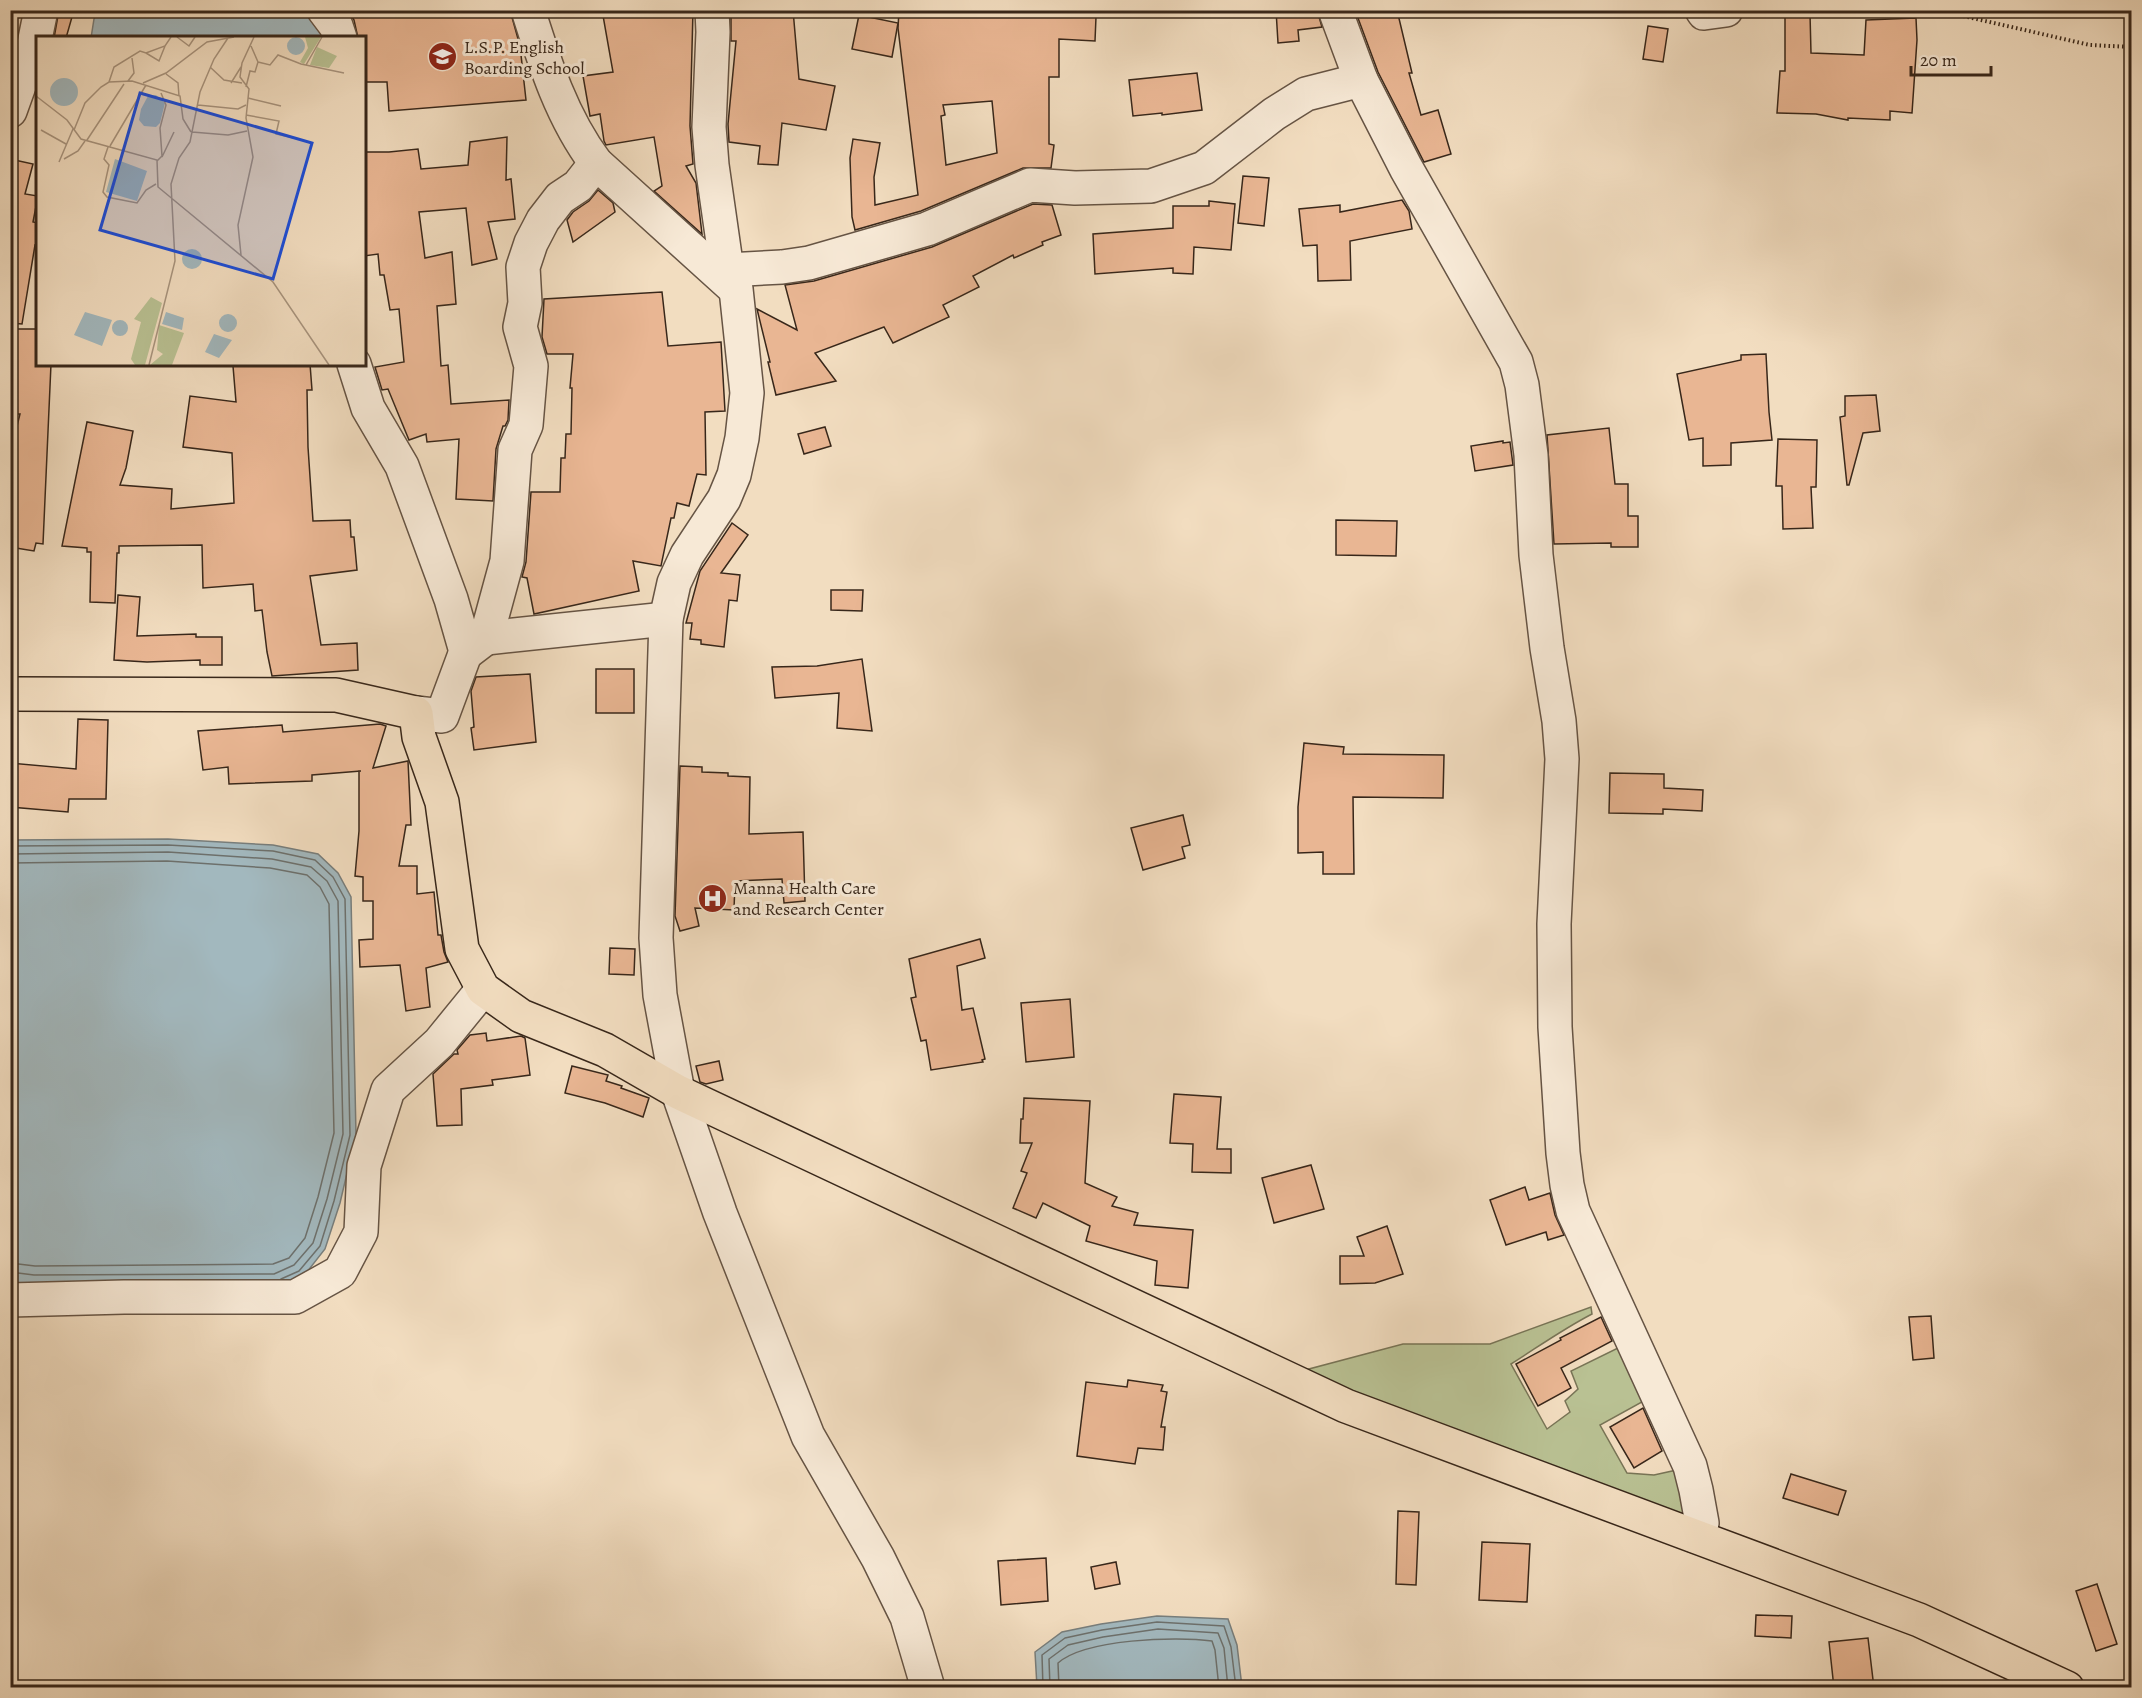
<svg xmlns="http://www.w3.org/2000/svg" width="2142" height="1698" viewBox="0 0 2142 1698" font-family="Alegreya,serif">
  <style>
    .green { fill: #b9c193; stroke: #787456; stroke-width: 1.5 }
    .water { fill: #a2b8be; stroke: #787e7c; stroke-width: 1.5 }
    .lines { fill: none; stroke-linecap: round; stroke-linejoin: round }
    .shore { stroke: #6d706c; stroke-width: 1.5 }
    .building { fill: #e9b693; stroke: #38271a; stroke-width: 1.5; fill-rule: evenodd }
    .minor-casing { stroke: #665444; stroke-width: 36 }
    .major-casing { stroke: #38271a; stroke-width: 36 }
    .path { stroke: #38271a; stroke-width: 4; stroke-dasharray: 1.5 3; stroke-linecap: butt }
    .minor { stroke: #f7e9d6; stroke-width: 33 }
    .major { stroke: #f2ddc0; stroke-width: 33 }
    .labels { text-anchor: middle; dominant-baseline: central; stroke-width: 6; stroke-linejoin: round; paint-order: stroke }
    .poi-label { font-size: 18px; fill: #38271a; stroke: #f7e9d6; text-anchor: start }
    .inset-road { fill: none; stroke: #a8947e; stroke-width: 1.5 }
    .view { fill: #1d4ed8; fill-opacity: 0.15; stroke: #1d4ed8; stroke-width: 3 }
    .inset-edge { fill: none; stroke: #38271a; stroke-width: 3 }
  </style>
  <rect width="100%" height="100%" fill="#f2ddc0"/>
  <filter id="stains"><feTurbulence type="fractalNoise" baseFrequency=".00333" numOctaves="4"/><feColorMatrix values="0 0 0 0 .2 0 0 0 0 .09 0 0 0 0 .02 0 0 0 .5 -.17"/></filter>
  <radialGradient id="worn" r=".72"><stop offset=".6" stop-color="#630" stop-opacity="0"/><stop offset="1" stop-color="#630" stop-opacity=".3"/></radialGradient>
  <path class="green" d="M1591,1307L1592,1314C1563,1329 1538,1347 1511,1364L1547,1429L1570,1412L1565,1401L1578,1389L1571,1371L1620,1347L1651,1397L1600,1425L1627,1473L1654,1475L1695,1466L1703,1501L1679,1520L1294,1373L1403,1344H1490Z"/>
  <g class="water">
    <polygon points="99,10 309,11 328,38 91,38 94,19"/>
    <polygon points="168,839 273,845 318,854 338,873 351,897 356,1135 340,1203 325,1249 303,1277 277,1287 11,1285 11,840"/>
    <polygon points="1157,1616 1228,1619 1237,1645 1242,1687 1037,1687 1035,1652 1062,1632 1101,1624"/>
  </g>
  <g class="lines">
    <g class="shore">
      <polyline points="10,846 168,845 273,851 315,860 333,877 345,899 350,1135 334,1201 320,1246 299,1271 281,1279"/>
      <polyline points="10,854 168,852 272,859 311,867 327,881 338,901 343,1134 327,1199 313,1243 294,1265 274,1274 34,1275 10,1272"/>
      <polyline points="10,863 167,861 270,868 307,875 320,887 329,904 334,1133 318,1197 305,1238 289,1258 273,1264 35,1266 10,1263"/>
      <polyline points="1043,1688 1042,1655 1065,1638 1102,1630 1157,1622 1224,1626 1231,1647 1236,1688"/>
      <polyline points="1050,1688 1049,1659 1068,1645 1103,1637 1158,1629 1218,1633 1224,1648 1228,1688"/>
      <path d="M1059,1688L1058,1663C1085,1639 1176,1636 1212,1641L1215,1650L1219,1688"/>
    </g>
  </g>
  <g class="building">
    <polygon points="59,10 74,10 66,38 54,38"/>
    <polygon points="348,10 510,10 520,46 526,100 389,111 387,82 364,82 364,38 358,38 354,20"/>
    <polygon points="602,10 693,10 690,126 693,164 686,166 696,183 702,234 654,191 662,186 654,137 606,145 604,141 600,114 590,116 583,76 613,72"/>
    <polygon points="731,10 793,10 799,79 835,86 826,130 782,123 778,165 758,164 760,146 729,142 728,124 736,41 731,41"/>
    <path d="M899,10H1040V14L1096,17L1095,41L1059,39V77H1049V144L1054,145L1051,168H1023L921,211L855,230L852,217L850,158L853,139L880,143L874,177L875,205L918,195L898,28ZM992,101L997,153L946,165L941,116L945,115L943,105Z"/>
    <polygon points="1276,10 1317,10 1322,27 1298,30 1299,41 1278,43"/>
    <polygon points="1355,10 1397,10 1412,73 1409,73 1421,115 1438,110 1451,154 1424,162 1378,72"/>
    <polygon points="1785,14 1810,14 1811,53 1864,55 1866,20 1916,18 1917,40 1912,113 1890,111 1890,120 1848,118 1848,120 1816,114 1777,113 1780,71 1785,71"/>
    <polygon points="859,15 898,23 892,57 852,49"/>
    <polygon points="1648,26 1668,29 1663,62 1643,59"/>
    <polygon points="1197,73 1202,110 1162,115 1162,113 1133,116 1129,80"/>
    <polygon points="507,137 506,180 511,179 515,219 488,222 497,259 472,265 466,208 419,212 425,258 452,252 456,304 437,306 441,366 448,365 451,404 509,400 508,420 505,426 503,426 496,449 493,501 456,499 459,439 427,442 426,434 409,440 388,389 382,390 375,367 404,362 399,309 390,310 384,275 380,275 378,254 364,256 364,152 389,152 418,149 421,169 468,165 470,142"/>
    <polygon points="10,159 33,164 25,194 38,196 33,222 38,223 38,246 35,245 22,324 10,323"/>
    <polygon points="1243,176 1269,178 1264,226 1238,223"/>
    <polygon points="598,190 613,203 615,212 573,242 567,220 573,212 589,201"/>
    <polygon points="1402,200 1409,211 1412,229 1350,241 1351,280 1318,281 1317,245 1303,246 1299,209 1340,205 1340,212"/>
    <polygon points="1209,201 1235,204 1231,250 1194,247 1193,274 1173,273 1173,268 1095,274 1093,234 1173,228 1173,206 1209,206"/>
    <polygon points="1033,204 1052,205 1061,235 1042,242 1043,245 1014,258 1013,255 973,276 979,287 943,305 949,317 893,343 884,327 815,353 836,381 776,395 768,362 770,362 757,309 797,330 785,285 814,281 932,247"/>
    <polygon points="662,292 668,346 721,342 725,411 705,412 706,475 697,474 689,506 677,503 674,518 671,518 661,566 633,561 639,591 534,614 527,578 522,577 526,562 531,492 560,492 561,458 565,458 566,434 571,434 572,388 570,388 573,354 547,354 542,337 544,299"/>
    <polygon points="10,329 38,329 38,364 51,364 43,544 36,543 34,551 10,547 10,454 20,414 10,414"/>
    <polygon points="1766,354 1769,412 1772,440 1731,443 1731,465 1703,466 1703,438 1689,440 1677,374 1741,360 1741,355"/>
    <polygon points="247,364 310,364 312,390 307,390 308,447 313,521 350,520 351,537 354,537 357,570 310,576 321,645 357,643 358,670 272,676 267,652 262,610 255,611 253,584 203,588 202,545 119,546 119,553 117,553 115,603 90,602 91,552 87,552 87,548 62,546 87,422 133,431 126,468 120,485 172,489 171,509 234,503 232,453 183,447 190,396 236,402 233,366"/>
    <polygon points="1876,395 1880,431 1863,433 1849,485 1847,485 1840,417 1845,416 1845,396"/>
    <polygon points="825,427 831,446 804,454 798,434"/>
    <polygon points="1609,428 1615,484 1628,484 1628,516 1638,516 1638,547 1611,547 1611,543 1554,544 1547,435"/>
    <polygon points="1778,439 1817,440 1816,487 1811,487 1813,528 1783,529 1782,486 1776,486"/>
    <polygon points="1503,441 1503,443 1510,442 1513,465 1475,471 1471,446"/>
    <polygon points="1336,520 1397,521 1396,556 1336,555"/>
    <polygon points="732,523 748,535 721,573 740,575 737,601 729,600 724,647 701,644 701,640 690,639 692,623 686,623 700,571"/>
    <polygon points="831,590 863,590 862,611 831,610"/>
    <polygon points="118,595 140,597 137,636 196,634 196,637 222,637 222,665 200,665 200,660 147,662 114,660"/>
    <polygon points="862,659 872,731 837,728 839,693 775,698 772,667 817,666"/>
    <rect x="596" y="669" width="38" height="44"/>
    <polygon points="530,674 536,742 474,750 471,728 474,727 471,691 476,677"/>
    <polygon points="78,719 108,720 106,799 69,799 68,812 10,807 10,763 76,769"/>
    <polygon points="380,724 386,726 373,768 408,761 411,825 406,825 399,866 417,866 417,894 434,892 438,935 441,935 444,952 448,962 426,968 430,1007 406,1011 400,965 360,967 359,940 373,939 373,901 363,901 363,877 355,876 359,831 359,771 361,771 312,775 312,781 229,784 228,767 203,770 198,731 282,725 283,732"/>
    <polygon points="1304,743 1344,747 1343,754 1444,755 1443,798 1353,797 1354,874 1323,874 1323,852 1298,853 1298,807"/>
    <polygon points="680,766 702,767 702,772 728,773 728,776 750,777 749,834 803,832 805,901 784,903 782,879 735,881 734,910 695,908 699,926 680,931 675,916"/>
    <polygon points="1610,773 1664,774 1664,788 1703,790 1702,811 1663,809 1663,814 1609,813"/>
    <polygon points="1183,815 1190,845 1182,847 1185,858 1143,870 1131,828"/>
    <polygon points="980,939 985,958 957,966 962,1010 973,1008 985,1059 982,1060 983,1062 931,1070 926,1040 921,1041 911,998 916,997 909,959"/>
    <polygon points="610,948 635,949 634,975 609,974"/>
    <polygon points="1070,999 1074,1057 1026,1062 1021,1003"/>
    <polygon points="486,1033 487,1041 521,1036 525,1038 530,1075 492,1080 493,1085 461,1089 462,1125 437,1126 433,1074 454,1054 458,1054 457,1050 470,1035"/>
    <polygon points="719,1061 723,1080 706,1084 700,1082 696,1066"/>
    <polygon points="572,1066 608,1075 606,1081 622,1086 621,1088 649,1098 643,1117 605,1103 565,1093"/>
    <polygon points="1174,1094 1221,1097 1217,1149 1231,1149 1231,1173 1192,1172 1193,1144 1170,1143"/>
    <polygon points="1024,1098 1090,1101 1085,1183 1117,1197 1112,1206 1138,1213 1134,1225 1193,1230 1188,1288 1155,1285 1157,1261 1086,1241 1090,1226 1043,1203 1036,1218 1013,1208 1027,1173 1021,1171 1032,1143 1020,1143 1021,1119 1023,1119"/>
    <polygon points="1311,1165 1324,1209 1274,1223 1262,1178"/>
    <polygon points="1525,1187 1529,1200 1550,1193 1555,1215 1564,1235 1548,1240 1546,1232 1506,1245 1490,1200"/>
    <polygon points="1387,1226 1403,1274 1375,1283 1340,1284 1340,1256 1364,1256 1357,1237"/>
    <polygon points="1931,1316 1934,1358 1913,1360 1909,1317"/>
    <polygon points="1601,1317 1612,1341 1561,1368 1571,1388 1538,1406 1516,1364 1561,1340 1560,1338"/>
    <polygon points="1128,1380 1163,1385 1161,1391 1167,1392 1161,1427 1165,1427 1163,1450 1138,1448 1135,1464 1077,1456 1086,1382 1127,1387"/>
    <polygon points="1643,1408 1662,1451 1634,1468 1610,1427"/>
    <polygon points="1791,1474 1846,1491 1838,1515 1783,1498"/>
    <polygon points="1398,1511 1419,1512 1416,1585 1396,1584"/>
    <polygon points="1482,1542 1530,1544 1527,1602 1479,1600"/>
    <polygon points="1046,1558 1048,1601 1001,1605 998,1561"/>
    <polygon points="1116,1562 1120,1584 1095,1589 1091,1567"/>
    <polygon points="2097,1584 2117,1644 2096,1651 2076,1591"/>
    <polygon points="1756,1615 1792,1616 1791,1638 1755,1636"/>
    <polygon points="1868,1638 1874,1688 1834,1688 1829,1642"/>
  </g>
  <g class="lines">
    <defs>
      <g id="minor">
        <polyline points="324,10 336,26 340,38"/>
        <path d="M528,10C545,64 562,118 596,163L734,288"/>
        <polyline points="712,10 713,32 709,127 712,165 727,270 736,289 747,393 742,438 734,475 724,499 687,555 674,583 666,619 656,938 660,995 678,1092 720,1213 808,1436 878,1558 907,1617 928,1688"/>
        <polyline points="1335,10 1361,80 1406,168 1516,362 1522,385 1531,455 1536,555 1547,648 1559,721 1562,759 1554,924 1555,1027 1563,1153 1567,1185 1573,1211 1690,1466 1696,1490 1702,1523 1695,1536"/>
        <polyline points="1702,10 1704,13 1726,10"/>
        <polyline points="10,111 34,44 41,10"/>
        <polyline points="727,270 782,267 809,263 927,229 1030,185 1075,188 1151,186 1204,168 1274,114 1306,94 1361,80"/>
        <polyline points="354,364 368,408 402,466 451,599 465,648 465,654 442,716 416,713"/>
        <polyline points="486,638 666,619"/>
        <polyline points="465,654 486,638 507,561 515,450 526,425 531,366 520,327 525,303 523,267 531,243 543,220 560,198 578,186 596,163"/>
        <polyline points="10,1300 124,1297 295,1297 340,1272 361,1232 364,1166 388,1090 439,1043 483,989"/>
      </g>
      <polyline id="major" points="10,694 336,695 416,713 419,737 442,802 462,949 483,989 521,1016 605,1050 678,1092 1346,1406 1919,1620 2067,1688"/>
    </defs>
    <use href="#minor" class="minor-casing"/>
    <use href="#major" class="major-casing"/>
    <polyline class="path" points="1937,10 2090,45 2132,47"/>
    <use href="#minor" class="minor"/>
    <use href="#major" class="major"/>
  </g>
  <defs>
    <symbol id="school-disc" viewBox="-11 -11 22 22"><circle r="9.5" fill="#8f2418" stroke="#f7e9d6"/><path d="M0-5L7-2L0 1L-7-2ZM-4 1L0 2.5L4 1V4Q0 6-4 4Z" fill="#fff"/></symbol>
    <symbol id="hospital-disc" viewBox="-11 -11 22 22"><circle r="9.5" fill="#8f2418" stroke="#f7e9d6"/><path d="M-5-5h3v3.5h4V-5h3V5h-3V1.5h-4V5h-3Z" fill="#fff"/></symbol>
  </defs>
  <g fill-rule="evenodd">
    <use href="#school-disc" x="426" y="40" width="33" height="33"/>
    <use href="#hospital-disc" x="696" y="882" width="33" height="33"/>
  </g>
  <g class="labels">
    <g class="poi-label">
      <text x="464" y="47">L.S.P. English<tspan x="464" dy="21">Boarding School</tspan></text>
      <text x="733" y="888">Manna Health Care<tspan x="733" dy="21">and Research Center</tspan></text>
    </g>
  </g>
  <g transform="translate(36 36)">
    <rect width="330" height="330" fill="#f2ddc0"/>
    <path d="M269,1H285L268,28L264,26L272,12ZM281,11L301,20L293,32L274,29ZM115,261L126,267L109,329H99L95,323L105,286L98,283ZM123,289L148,297L136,329H114L127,318L121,314Z" fill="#b9c193"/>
    <path d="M251 10a9 9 0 1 1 18 0a9 9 0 1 1-18 0ZM14 56a14 14 0 1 1 28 0a14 14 0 1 1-28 0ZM120,59L129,67L124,87L120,91L108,90L103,84L105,73L112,60ZM79,123L111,135L101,165L70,156ZM146 223a10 10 0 1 1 20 0a10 10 0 1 1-20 0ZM49,276L76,284L66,310L38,299ZM130,276L148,282L146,294L126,288ZM183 287a9 9 0 1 1 18 0a9 9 0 1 1-18 0ZM76 292a8 8 0 1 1 16 0a8 8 0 1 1-16 0ZM178,298L196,304L183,322L169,316Z" fill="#a2b8be"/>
    <path class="inset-road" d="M141,1L153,10L159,1M110,17L123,25L129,10M222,26L234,29L242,19L265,28L308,37M270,29L286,1M174,31L188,44L206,47M130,38L142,47L143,60M92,45L98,37L96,22M73,46L78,31L104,15L110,17L129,10L135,1M107,47L130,37L171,6L198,1M195,47L205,31M210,51L214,35L219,36L222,26L215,10M0,60L31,84L45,103L121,124L122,151L237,246L293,329M212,62L245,70M162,69L202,73L210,69M210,79L243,85L240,98L258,102M5,94L30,108M38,94L49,67L65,51L73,46L96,45L144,60L147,83L155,96M156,96L192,99L211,95M51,104L88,48M74,110L110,49M72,111L68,123L73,129L67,156L71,161L101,167L110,154L120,148M126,121L138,96M28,123L42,115L49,105M121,125L126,120L124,92L130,69L125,57M23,126L37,93M205,219L202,189L217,121L210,82L213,53L204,41L206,27L218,1M113,329L139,225L135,148L143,122L154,106L164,56L178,23L192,2"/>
    <path class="view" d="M104,57L276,107L237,243L64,194Z"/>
    <rect width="330" height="330" class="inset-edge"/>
  </g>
  <rect width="2142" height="1698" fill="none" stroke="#f2ddc0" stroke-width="36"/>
  <rect x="12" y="12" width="2118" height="1674" fill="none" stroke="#38271a" stroke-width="3"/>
  <rect x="18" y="18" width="2106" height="1662" fill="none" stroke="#38271a" stroke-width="1.5"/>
  <path d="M1911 66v9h80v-9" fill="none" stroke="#38271a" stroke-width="3"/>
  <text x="1920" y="66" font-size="18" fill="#38271a" stroke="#f7e9d6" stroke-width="4.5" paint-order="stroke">20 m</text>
  <rect width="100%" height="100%" filter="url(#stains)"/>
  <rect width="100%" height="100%" fill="url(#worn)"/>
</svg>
